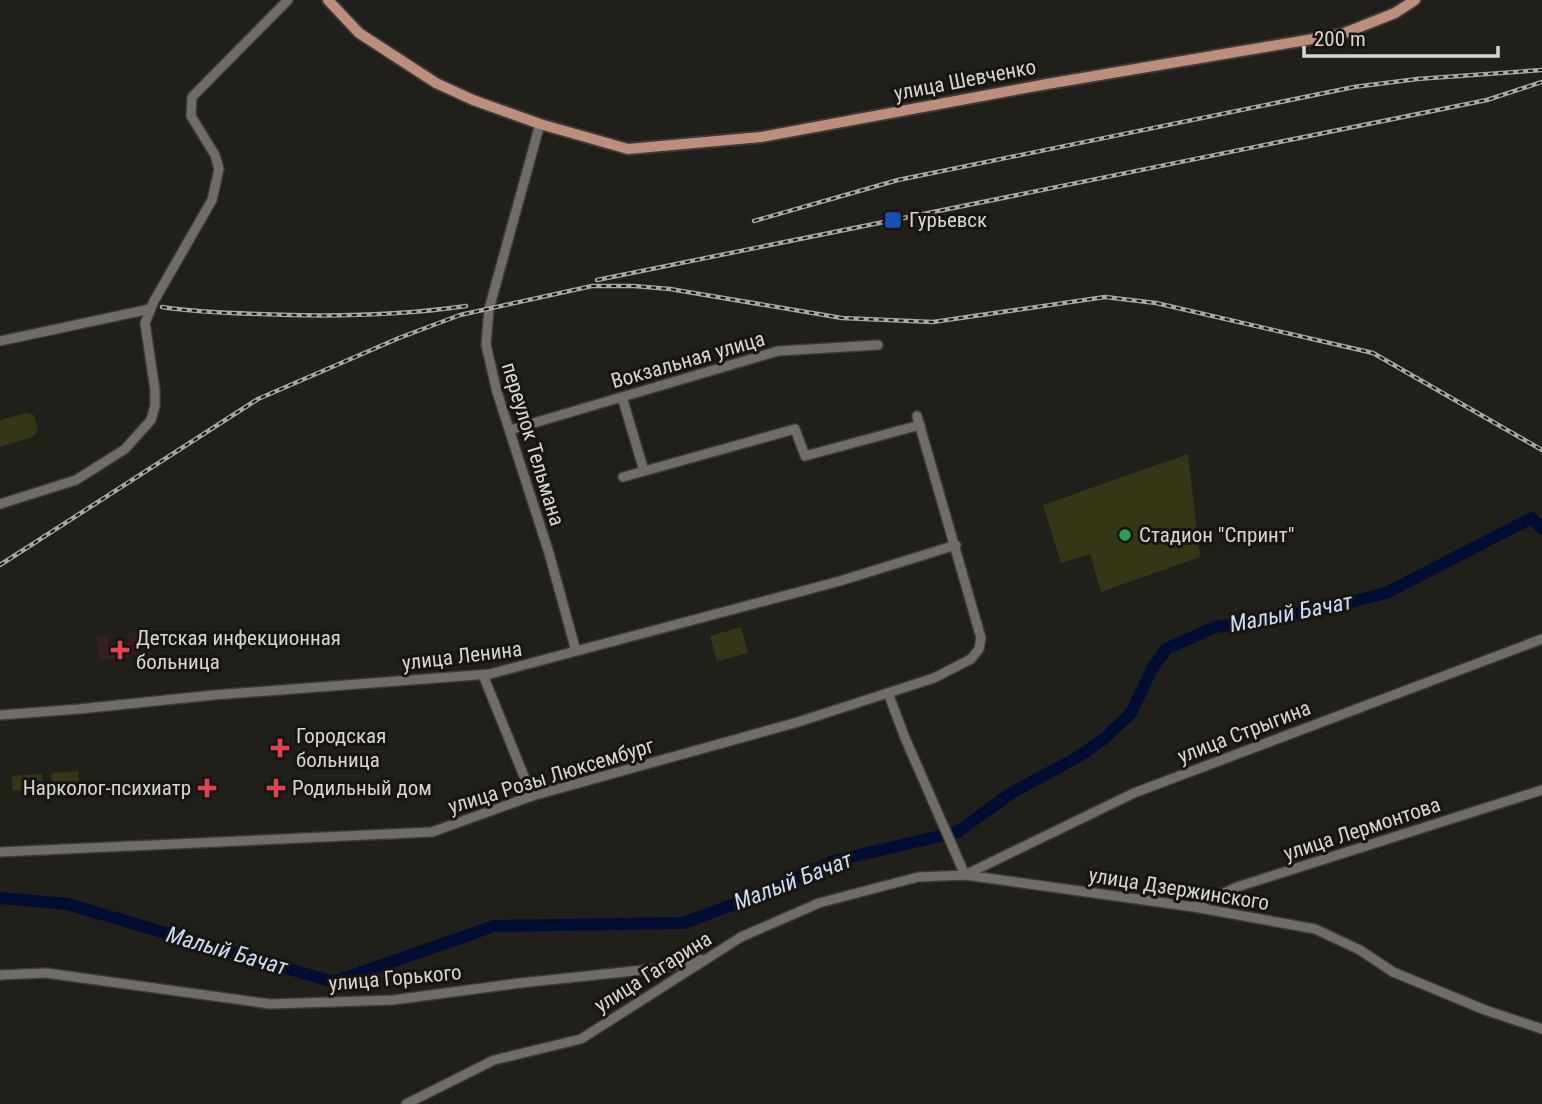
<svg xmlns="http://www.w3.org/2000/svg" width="1542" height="1104" viewBox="0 0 1542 1104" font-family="'Roboto Condensed',sans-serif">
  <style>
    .medical { fill: #332021 }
    .green { fill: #353616 }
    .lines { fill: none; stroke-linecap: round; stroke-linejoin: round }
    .river { stroke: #000d33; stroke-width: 12 }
    .minor-casing { stroke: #3c3937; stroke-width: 12 }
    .major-casing { stroke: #3c3937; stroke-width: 14 }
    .minor { stroke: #706c67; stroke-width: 9 }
    .major { stroke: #bd8e7b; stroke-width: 10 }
    .rail-casing { stroke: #a9a7a3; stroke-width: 4.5 }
    .rail { stroke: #181511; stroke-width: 2; stroke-dasharray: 5; stroke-linecap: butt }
    .transit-dot { fill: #1a4fb4; stroke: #181511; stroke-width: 2.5 }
    .leisure-dot { fill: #2e9e5b; stroke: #181511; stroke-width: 2.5 }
    .health-dot { fill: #e0444e; stroke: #181511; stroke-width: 2.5 }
    .labels { text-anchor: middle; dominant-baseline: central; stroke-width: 6; stroke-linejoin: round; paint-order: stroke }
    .street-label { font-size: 21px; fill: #d8d6d3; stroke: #181511 }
    .poi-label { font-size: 21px; fill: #d8d6d3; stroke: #181511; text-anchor: start }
    .water-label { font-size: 23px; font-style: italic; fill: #ccddfa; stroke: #181511 }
  </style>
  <rect width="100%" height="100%" fill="#211f1a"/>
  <polygon class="medical" points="140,632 142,655 99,660 96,637 108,636 109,645 129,643 128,633"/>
  <g class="green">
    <polygon points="26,413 34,415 38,431 32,437 0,447 0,420"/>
    <polygon points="1188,454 1200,557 1101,592 1090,554 1061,563 1043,505"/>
    <polygon points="741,627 748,653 717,661 710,636"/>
    <polygon points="78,771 79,784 52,786 51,773"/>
    <polygon points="42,774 43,790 13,791 12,776"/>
  </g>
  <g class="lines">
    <polyline class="river" points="0,898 67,904 334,982 494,926 683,923 759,895 834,861 957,832 1013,792 1078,757 1105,738 1131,713 1152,669 1166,649 1215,627 1311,612 1386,593 1532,518 1542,529"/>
    <defs>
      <g id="minor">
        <polyline points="540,124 489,309 486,345 497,392 549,553 576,651"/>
        <polyline points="0,341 150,309"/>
        <polyline points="622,397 644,471"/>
        <polyline points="510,430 778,351 878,345"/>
        <polyline points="623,477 795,429 805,456 920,425"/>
        <polyline points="0,504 76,480 125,449 151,420 155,406 155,390 145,323 154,301 212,200 219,169 215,155 191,116 192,97 288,0"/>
        <polyline points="483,675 532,796"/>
        <polyline points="888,693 905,738 965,875"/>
        <polyline points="0,715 79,709 214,695 490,674 840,581 956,545"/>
        <polyline points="0,852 432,832 532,796 798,722 934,678 971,659 979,649 981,638 917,416"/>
        <polyline points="967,874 1134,793 1542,639"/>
        <polyline points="1195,906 1237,887 1542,790"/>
        <polyline points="0,975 46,973 270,1004 393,1000 520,983 662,968 701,959"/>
        <polyline points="406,1104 494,1060 581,1039 741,937 819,903 918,877 965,875 1194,907 1315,929 1360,950 1393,972 1485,1010 1542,1029"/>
      </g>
      <polyline id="major" points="328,0 359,33 436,83 473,100 540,124 628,149 761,137 1047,84 1342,34 1395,13 1415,0"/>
    </defs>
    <use href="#minor" class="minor-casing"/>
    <use href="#major" class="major-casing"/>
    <use href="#minor" class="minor"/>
    <use href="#major" class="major"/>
    <defs>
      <g id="rail">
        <polyline points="754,221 898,180 1354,87 1417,79 1542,70"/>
        <polyline points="597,280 1487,100 1542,82"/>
        <path d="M162,307C194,312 226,313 258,314C328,317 397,316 466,306"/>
        <polyline points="0,565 258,399 399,338 460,315 592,286 634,286 670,289 842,318 933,322 1105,297 1156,303 1373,353 1542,450"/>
      </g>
    </defs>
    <use href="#rail" class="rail-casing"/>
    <use href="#rail" class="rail"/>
  </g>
  <rect class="transit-dot" x="884" y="211" width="18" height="18" rx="3.5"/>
  <circle class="leisure-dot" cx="1125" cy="535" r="7"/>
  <g class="health-dot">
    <path d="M116.5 639.5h7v7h7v7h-7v7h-7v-7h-7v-7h7z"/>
    <path d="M276.5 737.5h7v7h7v7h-7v7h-7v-7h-7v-7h7z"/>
    <path d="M203.5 777.5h7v7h7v7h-7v7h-7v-7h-7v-7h7z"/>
    <path d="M272.5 777.5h7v7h7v7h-7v7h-7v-7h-7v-7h7z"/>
  </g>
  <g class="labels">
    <g class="street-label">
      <text transform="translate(965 80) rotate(-11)">улица Шевченко</text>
      <text transform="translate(688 360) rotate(-16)">Вокзальная улица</text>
      <text transform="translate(533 444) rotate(73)">переулок Тельмана</text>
      <text transform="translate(462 656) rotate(-7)">улица Ленина</text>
      <text transform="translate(1244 732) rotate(-21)">улица Стрыгина</text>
      <text transform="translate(551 776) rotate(-17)">улица Розы Люксембург</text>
      <text transform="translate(1362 829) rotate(-18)">улица Лермонтова</text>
      <text transform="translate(1179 889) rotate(9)">улица Дзержинского</text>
      <text transform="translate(653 972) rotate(-32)">улица Гагарина</text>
      <text transform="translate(395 978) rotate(-5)">улица Горького</text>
    </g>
    <g class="poi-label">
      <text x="909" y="220">Гурьевск</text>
      <text x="1139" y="535">Стадион "Спринт"</text>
      <text x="136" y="638">Детская инфекционная<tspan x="136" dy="24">больница</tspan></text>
      <text x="296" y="736">Городская<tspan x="296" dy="24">больница</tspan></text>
      <text x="191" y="788" text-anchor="end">Нарколог-психиатр</text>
      <text x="292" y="788">Родильный дом</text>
    </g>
    <g class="water-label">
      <text transform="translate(1291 613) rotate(-11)">Малый Бачат</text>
      <text transform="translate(793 881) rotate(-21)">Малый Бачат</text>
      <text transform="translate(227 951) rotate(16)">Малый Бачат</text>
    </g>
  </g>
  <path d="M1304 46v10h194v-10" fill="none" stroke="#d8d6d3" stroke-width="3.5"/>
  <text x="1314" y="46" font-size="21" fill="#d8d6d3" stroke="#181511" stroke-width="5" paint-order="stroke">200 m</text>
</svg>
